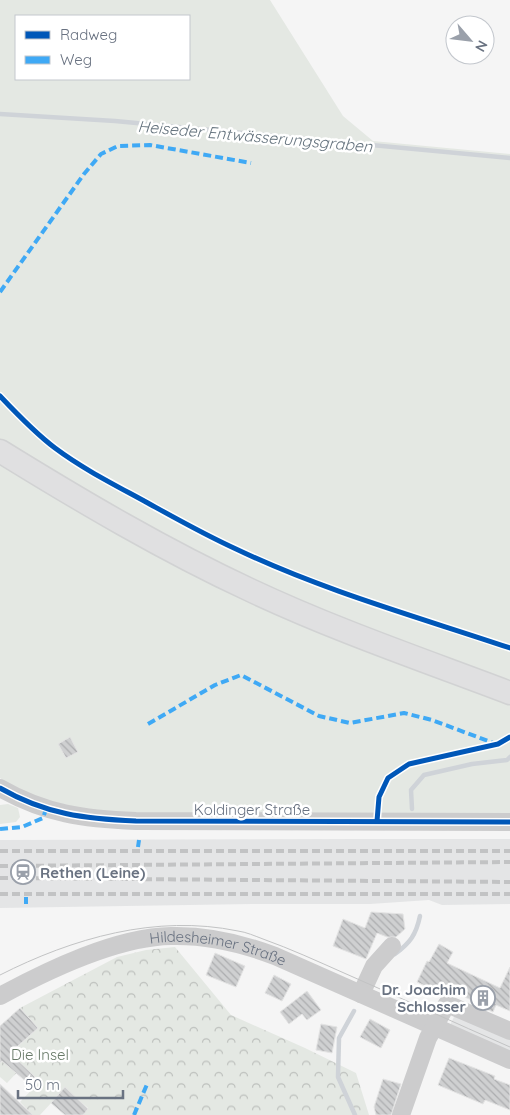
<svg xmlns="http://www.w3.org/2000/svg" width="510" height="1115" viewBox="0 0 510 1115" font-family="Quicksand,sans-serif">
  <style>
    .built { fill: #e4e5e6 }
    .grass { fill: #e4e8e3; fill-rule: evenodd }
    .forest { fill: url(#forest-crowns) }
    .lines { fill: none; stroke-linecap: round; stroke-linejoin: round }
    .stream { stroke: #cfd3d8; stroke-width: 4.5 }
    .building { fill: url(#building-back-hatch); stroke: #e4e4e4 }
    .major-casing { stroke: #d1d2d3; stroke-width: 25 }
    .minor { stroke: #cccccd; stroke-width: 18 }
    .major { stroke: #e0e0e1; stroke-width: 22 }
    .tram { stroke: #c2c3c4; stroke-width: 1 }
    .rail { stroke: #c2c3c4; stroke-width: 4; stroke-dasharray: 8 4; stroke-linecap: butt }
    .quiet { stroke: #3fa9f5; stroke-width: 4; stroke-dasharray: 8 4; stroke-linecap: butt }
    .cycleway-casing { stroke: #fff; stroke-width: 8 }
    .cycleway { stroke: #0057b8; stroke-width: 5 }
    .labels { text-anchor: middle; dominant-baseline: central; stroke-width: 5; stroke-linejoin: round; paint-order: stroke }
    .street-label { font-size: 15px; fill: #697281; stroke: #fff }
    .poi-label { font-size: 15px; font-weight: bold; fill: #697281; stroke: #fff; text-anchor: start }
    .park-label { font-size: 15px; fill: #677967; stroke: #fff }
    .water-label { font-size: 16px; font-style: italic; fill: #65737e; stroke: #fff }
  </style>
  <defs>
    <pattern id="forest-crowns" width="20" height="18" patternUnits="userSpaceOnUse" patternTransform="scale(1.25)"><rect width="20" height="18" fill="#e4e8e3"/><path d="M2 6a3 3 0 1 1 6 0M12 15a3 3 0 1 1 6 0" fill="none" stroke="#bdc0bd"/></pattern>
    <pattern id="building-back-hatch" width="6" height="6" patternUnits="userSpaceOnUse" patternTransform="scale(1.25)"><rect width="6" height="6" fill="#cfd0d1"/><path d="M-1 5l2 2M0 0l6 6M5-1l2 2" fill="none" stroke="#acadaf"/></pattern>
  </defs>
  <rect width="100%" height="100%" fill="#f5f5f5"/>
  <g class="built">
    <polygon points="364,839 510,839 510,904 442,905 429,900 370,904 252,904 0,908 0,840"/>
    <polygon points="456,1013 510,1037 510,1054 449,1027"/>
  </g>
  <g class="grass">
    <path d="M0,0H270L343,116L373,141L510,154V813L121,818L21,794L0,778ZM16,16H189V79H16Z"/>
    <polygon points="8,804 18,808 20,817 16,822 0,824 0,805"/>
  </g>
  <polygon class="forest" points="175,947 231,1015 305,1048 356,1073 369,1115 83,1115 88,1108 65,1088 40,1115 33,1115 20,1102 40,1081 23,1066 7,1083 0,1077 0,1063 38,1028 20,1008 117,957 146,950"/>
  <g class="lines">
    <g class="stream">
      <polyline points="0,114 115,121 510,158"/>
      <polyline points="412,809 411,790 424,775 472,764 507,760 510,757"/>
      <path d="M395,954C410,943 416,935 420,916"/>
      <polyline points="354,1011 339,1038 338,1077 355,1115"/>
    </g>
  </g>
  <g class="building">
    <polygon points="70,737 78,752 66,758 58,744"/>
    <polygon points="371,912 403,914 405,929 396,937 387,937 377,933 366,959 333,946 343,919 365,928"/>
    <polygon points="439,944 453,952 447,963 500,988 510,967 510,1011 496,1005 493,1012 479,1006 480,1004 443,987 440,993 417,982 427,961 429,962"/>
    <polygon points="215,953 245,966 236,987 206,975"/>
    <polygon points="274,975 291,984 282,1001 265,993"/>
    <polygon points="307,991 321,1010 307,1020 302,1014 289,1024 280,1012"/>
    <polygon points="20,1008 38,1028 10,1053 35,1077 29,1084 2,1061 0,1063 0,1026"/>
    <polygon points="370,1019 390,1030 381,1048 360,1037"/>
    <polygon points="321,1024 337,1027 332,1053 316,1050"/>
    <polygon points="449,1058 495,1076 494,1079 510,1085 510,1110 485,1100 483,1104 438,1085"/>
    <polygon points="383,1079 401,1084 391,1115 376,1115 374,1107"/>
    <polygon points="0,1084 21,1104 33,1115 0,1115"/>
    <polygon points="65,1087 88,1109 83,1115 65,1115 51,1103"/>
  </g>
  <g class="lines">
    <defs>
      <path id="major" d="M0,451C81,501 164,550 250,590C335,630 423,660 510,693"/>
    </defs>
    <use href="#major" class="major-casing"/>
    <g class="minor">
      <path d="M0,788C45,814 85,819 136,821L510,822"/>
      <polyline points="361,994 374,966 392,946"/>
      <path id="s1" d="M0,996C48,970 116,937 171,936C208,935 241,943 275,956L510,1060"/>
      <polyline points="401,1115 428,1038 447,1004 510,1031"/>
    </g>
    <use href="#major" class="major"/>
    <path class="tram" d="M0,975C73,938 156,914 238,931C246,932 255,936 263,939C291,949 317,961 344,973C399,997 455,1023 510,1047"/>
    <g class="rail">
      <polyline points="0,851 510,851"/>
      <polyline points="0,866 510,862"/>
      <polyline points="0,878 510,882"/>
      <polyline points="0,894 510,894"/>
    </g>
    <g class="quiet">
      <polyline points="0,292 84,174 101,154 118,146 150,145 251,163"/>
      <polyline points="148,724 215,685 241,675 319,716 350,723 404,713 432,720 496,744"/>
      <polyline points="0,829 22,827 43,818 46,809"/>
      <polyline points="138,847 139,840"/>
      <polyline points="26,904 26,897"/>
      <polyline points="134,1115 148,1082"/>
    </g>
    <defs>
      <g id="cycleway">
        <path d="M0,396C17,414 35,433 55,448C83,469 115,485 146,502C175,518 205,535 236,549C324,591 418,617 510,648"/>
        <path d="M0,788C45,814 85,819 136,821L510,822"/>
        <polyline points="377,821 379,797 388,778 409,764 498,744 510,737"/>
      </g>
    </defs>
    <use href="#cycleway" class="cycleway-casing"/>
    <use href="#cycleway" class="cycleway"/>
  </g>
  <defs>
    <symbol id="station-ring" viewBox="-11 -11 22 22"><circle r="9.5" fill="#fff" stroke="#9aa0aa" stroke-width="1.5"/><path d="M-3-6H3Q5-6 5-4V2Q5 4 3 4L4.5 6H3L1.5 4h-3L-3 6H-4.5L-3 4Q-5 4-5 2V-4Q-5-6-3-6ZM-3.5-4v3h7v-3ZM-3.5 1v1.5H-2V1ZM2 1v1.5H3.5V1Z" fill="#9aa0aa"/></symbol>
    <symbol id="building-ring" viewBox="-11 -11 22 22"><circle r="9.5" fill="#fff" stroke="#9aa0aa" stroke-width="1.5"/><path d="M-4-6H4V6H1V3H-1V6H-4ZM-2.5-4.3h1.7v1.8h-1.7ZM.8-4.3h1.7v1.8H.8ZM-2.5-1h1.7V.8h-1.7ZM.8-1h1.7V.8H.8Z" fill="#9aa0aa"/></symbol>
  </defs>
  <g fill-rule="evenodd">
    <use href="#station-ring" x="9" y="858" width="28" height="28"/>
    <use href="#building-ring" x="469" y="984" width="28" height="28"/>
  </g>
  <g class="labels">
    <g class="street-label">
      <text x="252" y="809">Koldinger Straße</text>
      <text stroke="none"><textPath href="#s1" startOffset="231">Hildesheimer Straße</textPath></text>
    </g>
    <g class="poi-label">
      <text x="40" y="872">Rethen (Leine)</text>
      <text x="466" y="989" text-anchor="end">Dr. Joachim<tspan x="466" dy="17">Schlosser</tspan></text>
    </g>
    <g class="park-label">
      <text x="40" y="1054">Die Insel</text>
    </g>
    <g class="water-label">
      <text transform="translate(255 136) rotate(5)">Heiseder Entwässerungsgraben</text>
    </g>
  </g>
  <rect x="15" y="15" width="175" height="65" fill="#ffffff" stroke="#c3c7cd"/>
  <rect x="25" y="31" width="25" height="8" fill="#0057b8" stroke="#c3c7cd"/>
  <text x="60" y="40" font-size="15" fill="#697281">Radweg</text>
  <rect x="25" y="56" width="25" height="8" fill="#3fa9f5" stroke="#c3c7cd"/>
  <text x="60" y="65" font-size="15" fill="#697281">Weg</text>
  <g transform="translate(470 40) rotate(118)"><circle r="24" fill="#ffffff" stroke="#c3c7cd"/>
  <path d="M0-4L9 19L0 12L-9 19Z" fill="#9aa0aa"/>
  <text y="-8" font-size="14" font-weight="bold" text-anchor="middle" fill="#697281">N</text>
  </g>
  <path d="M18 1090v8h105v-8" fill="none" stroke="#697281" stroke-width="2.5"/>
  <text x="25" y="1090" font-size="15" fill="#697281" stroke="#ffffff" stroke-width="4" paint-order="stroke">50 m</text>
</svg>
